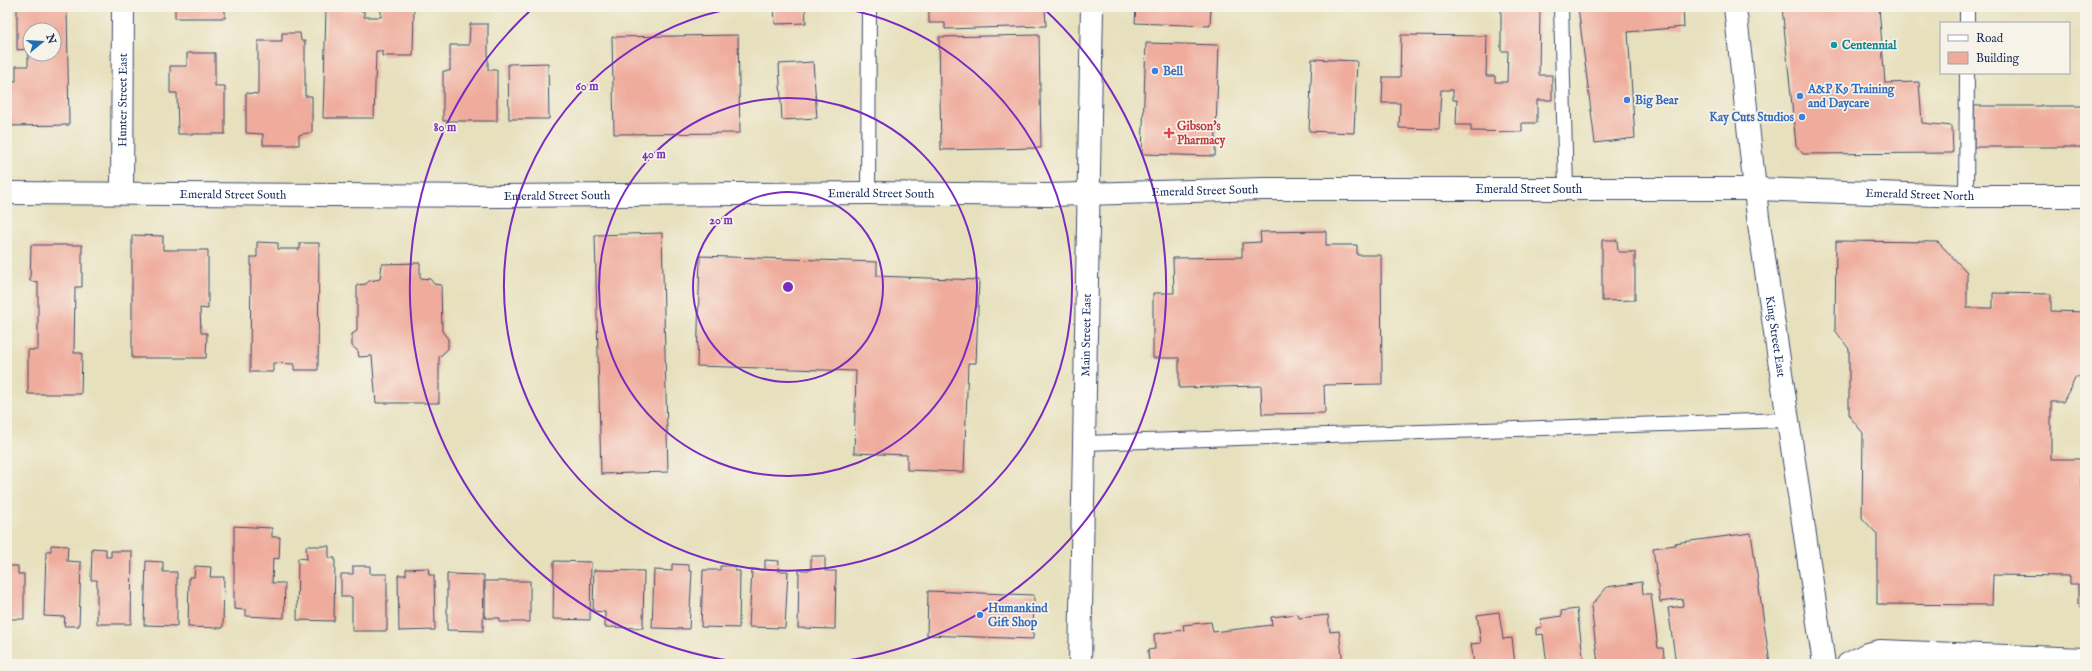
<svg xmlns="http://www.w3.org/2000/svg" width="2092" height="671" viewBox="0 0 2092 671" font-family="'IM FELL English',serif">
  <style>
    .building { fill: #efac9c; fill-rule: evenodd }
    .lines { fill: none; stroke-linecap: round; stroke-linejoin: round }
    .service-casing { stroke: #3a4a6c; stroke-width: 16 }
    .minor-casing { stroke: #3a4a6c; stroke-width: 24 }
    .primary-casing { stroke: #3a4a6c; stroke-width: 24 }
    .service { stroke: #fff; stroke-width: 14 }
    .minor { stroke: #fff; stroke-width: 22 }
    .primary { stroke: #fff; stroke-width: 22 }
    .ring { fill: none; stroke: #7b2cbf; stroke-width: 2 }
    .culture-dot { fill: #0f9aa8; stroke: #f7f3e8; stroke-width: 1.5 }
    .shop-dot { fill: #3f7fe0; stroke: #f7f3e8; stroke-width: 1.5 }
    .health-dot { fill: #e0444e; stroke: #f7f3e8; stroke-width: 1.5 }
    .labels { text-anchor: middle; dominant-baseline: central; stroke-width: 3.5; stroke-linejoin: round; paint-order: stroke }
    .culture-label { font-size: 12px; font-weight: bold; fill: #0d838f; stroke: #f7f3e8; text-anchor: start }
    .shop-label { font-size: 12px; font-weight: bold; fill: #366cbe; stroke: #f7f3e8; text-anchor: start }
    .street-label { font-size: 12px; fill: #1b2f5e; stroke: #f7f3e8 }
    .health-label { font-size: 12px; font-weight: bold; fill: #be3a42; stroke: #f7f3e8; text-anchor: start }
    .centre { fill: #7b2cbf; stroke: #f7f3e8; stroke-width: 2 }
    .ring-label { font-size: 12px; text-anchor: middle; font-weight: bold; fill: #7b2cbf; stroke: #f7f3e8; stroke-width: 3.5; stroke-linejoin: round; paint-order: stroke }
  </style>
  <rect width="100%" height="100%" fill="#f7f3e8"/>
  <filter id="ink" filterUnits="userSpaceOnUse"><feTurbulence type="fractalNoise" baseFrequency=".025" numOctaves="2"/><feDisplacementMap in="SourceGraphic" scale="8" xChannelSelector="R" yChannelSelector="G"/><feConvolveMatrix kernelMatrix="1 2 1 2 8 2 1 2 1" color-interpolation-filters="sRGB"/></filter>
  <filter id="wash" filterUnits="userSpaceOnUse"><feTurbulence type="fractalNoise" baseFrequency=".012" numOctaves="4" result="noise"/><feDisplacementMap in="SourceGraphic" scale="16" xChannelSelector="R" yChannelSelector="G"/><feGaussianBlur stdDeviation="0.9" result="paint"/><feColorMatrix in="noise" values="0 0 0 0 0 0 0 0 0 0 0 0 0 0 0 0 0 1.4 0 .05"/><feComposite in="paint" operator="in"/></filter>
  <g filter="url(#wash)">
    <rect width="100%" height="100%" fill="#e7e0bd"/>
    <g id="blocks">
      <g class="building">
        <path d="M17,7H67L69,125L7,126V81H16V66H28V49L17,50ZM30,30H54V54H30Z"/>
        <rect x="175" y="7" width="50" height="11"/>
        <polygon points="381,7 414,7 413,56 382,56 382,51 376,51 374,118 323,118 326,10 364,11 364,17 381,17"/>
        <polygon points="774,7 805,7 806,23 775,24"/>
        <polygon points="929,7 1045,7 1046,26 945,29 945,23 929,23"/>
        <polygon points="1136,7 1211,7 1210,26 1135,23"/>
        <polygon points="1578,7 1683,7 1684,27 1628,32 1635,138 1595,143"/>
        <polygon points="1782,7 1879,7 1885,83 1919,82 1922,123 1952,126 1953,153 1803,154 1796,145"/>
        <polygon points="1501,8 1540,8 1539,75 1552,75 1552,100 1537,100 1537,123 1522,123 1522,132 1471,131 1471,125 1456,125 1457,100 1453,100 1453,90 1441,90 1439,129 1399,128 1400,103 1382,103 1383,77 1400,77 1401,35 1487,36 1486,76 1495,76 1495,82 1507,82 1508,51 1501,51"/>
        <polygon points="470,24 488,24 488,70 497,70 497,121 443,121 443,71 450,71 450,45 469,45"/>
        <polygon points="282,33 300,33 301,41 305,41 305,96 312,96 312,132 299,135 299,145 263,145 263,134 246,133 246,93 258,94 258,41 282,41"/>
        <polygon points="738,35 740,133 614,134 612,37"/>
        <polygon points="1039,35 1041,148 941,150 939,37"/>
        <polygon points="1146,43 1219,45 1215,156 1142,154"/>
        <polygon points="187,53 215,53 215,86 225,86 225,134 178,134 177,93 170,93 170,66 187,66"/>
        <polygon points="1312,59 1357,61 1354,133 1309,131"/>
        <polygon points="813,62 817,118 782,120 779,64"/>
        <polygon points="548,63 549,119 509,119 508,64"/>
        <rect x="1974" y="106" width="111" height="41"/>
        <polygon points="1326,231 1326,245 1357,245 1357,255 1381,255 1382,384 1324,385 1325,413 1262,414 1261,386 1179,388 1179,358 1153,358 1153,293 1174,293 1173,258 1242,257 1242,243 1261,242 1260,232"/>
        <polygon points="662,233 668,472 601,474 595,235"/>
        <polygon points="132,235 163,236 163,250 208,250 208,309 200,308 201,333 207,333 206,358 132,358"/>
        <polygon points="1602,240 1617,240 1618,252 1635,252 1635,300 1602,301"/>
        <polygon points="1836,241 1938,242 1967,272 1967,308 1993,308 1993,293 2051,294 2051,311 2085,312 2085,377 2076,377 2063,402 2051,402 2051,459 2081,459 2081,487 2085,487 2085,605 2082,609 2078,605 2078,584 2070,584 2070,576 1993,575 1992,605 1877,604 1877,534 1862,518 1863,433 1849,416 1849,349 1835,330"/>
        <polygon points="257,242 278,243 278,249 300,249 300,243 319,243 318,370 294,370 294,364 273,363 273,372 250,372 251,257 257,257"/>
        <rect x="7" y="243" width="2" height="42"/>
        <polygon points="31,245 82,245 82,287 75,287 74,353 82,353 81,394 28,394 28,350 38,350 38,282 30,281"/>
        <polygon points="700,256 877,262 877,276 979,280 976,363 968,363 964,472 907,470 907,455 854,453 856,371 697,366"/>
        <polygon points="420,263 420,278 430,279 434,284 441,285 442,331 448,339 448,349 439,357 439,403 376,403 372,356 359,357 358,351 352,346 352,334 357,331 357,285 366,284 369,281 380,279 382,264"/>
        <rect x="7" y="352" width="2" height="41"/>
        <polygon points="234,526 272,528 272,537 280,537 279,559 273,558 272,583 285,583 284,618 246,616 246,610 234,609"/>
        <polygon points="1751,533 1770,664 1676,664 1668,608 1683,606 1682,599 1660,602 1653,548 1675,545 1675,543"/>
        <polygon points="51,545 68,546 67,561 81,562 79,626 64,626 65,617 44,616 46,551 51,551"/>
        <polygon points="306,546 329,546 329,558 335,558 334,621 297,620 298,558 307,559"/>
        <polygon points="92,548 106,549 106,557 111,557 111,551 132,551 131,624 97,624 97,580 91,580"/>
        <polygon points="811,556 825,556 825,571 836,571 835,629 798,628 799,570 811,570"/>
        <polygon points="765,560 779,561 778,571 788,571 785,628 749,627 752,569 765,570"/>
        <polygon points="146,561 163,562 163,572 177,572 177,626 144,625"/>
        <polygon points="554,561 591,562 590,620 553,619"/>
        <polygon points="672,564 689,565 689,571 692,571 689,629 652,628 654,570 672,571"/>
        <polygon points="7,566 18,566 18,574 24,574 24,619 7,619"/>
        <polygon points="195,566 211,567 210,577 224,577 223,628 188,627 189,577 194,577"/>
        <polygon points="353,566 370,566 370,574 387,574 387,631 352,631 352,597 341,597 341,574 353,574"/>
        <polygon points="720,566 735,566 735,571 740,571 739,628 701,627 703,570 720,570"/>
        <polygon points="428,568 429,575 434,575 435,630 399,631 398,575 406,575 406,569"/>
        <polygon points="594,570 644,571 643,628 605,627 605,612 593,611"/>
        <polygon points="447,574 484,575 483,631 447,630"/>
        <polygon points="485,581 530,581 530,622 499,622 500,618 485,618"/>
        <polygon points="1642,582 1643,594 1651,594 1658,648 1663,648 1665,664 1598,664 1591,606 1607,587"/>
        <polygon points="928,591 1034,595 1033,639 927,635"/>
        <polygon points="1577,609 1584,664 1547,664 1543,634 1536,635 1536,628 1542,627 1541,619 1562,616 1561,611"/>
        <polygon points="1499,612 1503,639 1512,638 1515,664 1474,664 1471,644 1481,643 1477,615"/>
        <polygon points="1298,614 1299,618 1328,615 1330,632 1339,631 1343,664 1149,664 1148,650 1155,649 1154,634 1184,630 1183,625 1211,622 1213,632 1272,625 1271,617"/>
      </g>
    </g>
  </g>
  <g filter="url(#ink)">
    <use href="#blocks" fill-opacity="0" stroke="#3a4a6c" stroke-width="1"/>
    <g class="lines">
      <defs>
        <g id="service">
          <polyline points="1561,7 1566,189"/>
          <polyline points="1967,23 1967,7"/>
          <polyline points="868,193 869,7"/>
          <polyline points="1966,196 1967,73"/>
          <polyline points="1084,443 1788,420"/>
        </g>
        <g id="minor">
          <path id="s1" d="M122,192L123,7"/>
          <path id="s2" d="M7,193L502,196L868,193L1048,195L1263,189H1754L1966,196H2085"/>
          <polyline points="1848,664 1867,654 1880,651 2085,659"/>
        </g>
        <g id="primary">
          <path id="s3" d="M1735,7L1758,217L1824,664"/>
          <path id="s4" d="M1080,664L1092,7"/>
        </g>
      </defs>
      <use href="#service" class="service-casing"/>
      <use href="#minor" class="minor-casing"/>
      <use href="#primary" class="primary-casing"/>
      <use href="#service" class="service"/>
      <use href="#minor" class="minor"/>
      <use href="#primary" class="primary"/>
    </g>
  </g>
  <g class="ring">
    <circle cx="788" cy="287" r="95"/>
    <circle cx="788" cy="287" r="189"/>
    <path d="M837 7A284 284 0 1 1 739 7"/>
    <path d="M758 664A378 378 0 0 1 533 8M1043 8A378 378 0 0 1 818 664"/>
  </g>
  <circle class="culture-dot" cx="1834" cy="45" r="4"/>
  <g class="shop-dot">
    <circle cx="1155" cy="71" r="4"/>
    <circle cx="1800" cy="96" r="4"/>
    <circle cx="1627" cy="100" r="4"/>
    <circle cx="1802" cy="117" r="4"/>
    <circle cx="980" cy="615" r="4"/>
  </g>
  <path class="health-dot" d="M1167 127h4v4h4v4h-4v4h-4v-4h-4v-4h4z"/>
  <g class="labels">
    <g class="culture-label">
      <text x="1842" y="45">Centennial</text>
    </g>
    <g class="shop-label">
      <text x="1163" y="71">Bell</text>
      <text x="1808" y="89">A&amp;P K9 Training<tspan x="1808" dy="14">and Daycare</tspan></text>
      <text x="1635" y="100">Big Bear</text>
      <text x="1794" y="117" text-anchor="end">Kay Cuts Studios</text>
      <text x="988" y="608">Humankind<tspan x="988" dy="14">Gift Shop</tspan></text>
    </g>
    <g class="street-label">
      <text stroke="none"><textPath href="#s1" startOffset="92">Hunter Street East</textPath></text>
      <text stroke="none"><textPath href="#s2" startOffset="1522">Emerald Street South</textPath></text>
      <text stroke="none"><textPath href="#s2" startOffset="1198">Emerald Street South</textPath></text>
      <text stroke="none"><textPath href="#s2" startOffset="874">Emerald Street South</textPath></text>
      <text stroke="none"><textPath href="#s2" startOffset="226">Emerald Street South</textPath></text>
      <text stroke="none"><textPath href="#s2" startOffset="1913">Emerald Street North</textPath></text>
      <text stroke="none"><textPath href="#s2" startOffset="550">Emerald Street South</textPath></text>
      <text stroke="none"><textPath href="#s4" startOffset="329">Main Street East</textPath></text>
      <text stroke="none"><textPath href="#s3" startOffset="332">King Street East</textPath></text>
    </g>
    <g class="health-label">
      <text x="1177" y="126">Gibson's<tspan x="1177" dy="14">Pharmacy</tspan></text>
    </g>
  </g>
  <circle cx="788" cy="287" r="6" class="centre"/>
  <g class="ring-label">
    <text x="587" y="90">60 m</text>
    <text x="445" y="131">80 m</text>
    <text x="654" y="158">40 m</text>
    <text x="721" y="224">20 m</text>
  </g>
  <rect width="2092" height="671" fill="none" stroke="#f7f3e8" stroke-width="24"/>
  <rect x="1940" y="22" width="130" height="52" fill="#f7f3e8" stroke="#9fa5b1"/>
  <rect x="1948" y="35" width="20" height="6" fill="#ffffff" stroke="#9fa5b1"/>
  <text x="1976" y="42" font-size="12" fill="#1b2f5e">Road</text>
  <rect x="1948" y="52" width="20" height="12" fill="#efac9c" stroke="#9fa5b1"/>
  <text x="1976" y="62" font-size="12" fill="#1b2f5e">Building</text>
  <g transform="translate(42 42) rotate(72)"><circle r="19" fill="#f7f3e8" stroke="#9fa5b1"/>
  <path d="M0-3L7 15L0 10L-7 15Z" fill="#1f6fb2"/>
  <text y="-6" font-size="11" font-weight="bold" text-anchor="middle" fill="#1b2f5e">N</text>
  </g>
</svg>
